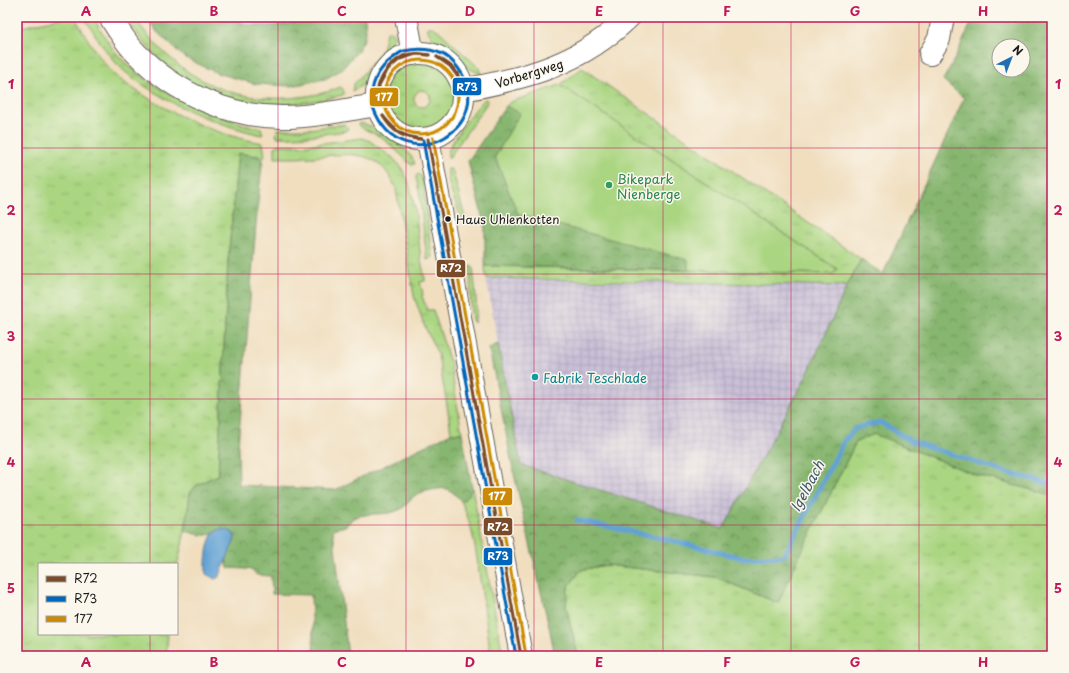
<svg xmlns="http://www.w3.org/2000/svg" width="1069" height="673" viewBox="0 0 1069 673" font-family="'Playpen Sans',sans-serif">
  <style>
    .built { fill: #e8d2ee }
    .industrial { fill: url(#industrial-grid) }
    .grass { fill: url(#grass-tufts); stroke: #63784e; fill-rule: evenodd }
    .forest { fill: url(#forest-crowns); stroke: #526946; fill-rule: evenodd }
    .green { fill: #aad581; stroke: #63784e }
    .water { fill: #62a2d4; stroke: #3f5f78 }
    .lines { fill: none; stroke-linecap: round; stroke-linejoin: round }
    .stream { stroke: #62a2d4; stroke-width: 5 }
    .minor-casing { stroke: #666055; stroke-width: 24 }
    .major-casing { stroke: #666055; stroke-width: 24 }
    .minor { stroke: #fff; stroke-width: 22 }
    .major { stroke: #fff; stroke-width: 22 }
    .bus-1-casing { stroke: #fbf7ec; stroke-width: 6 }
    .bus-2-casing { stroke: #fbf7ec; stroke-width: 6 }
    .bus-3-casing { stroke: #fbf7ec; stroke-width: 6 }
    .bus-1 { stroke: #7a4b2a; stroke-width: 3 }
    .bus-2 { stroke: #0065bd; stroke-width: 3 }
    .bus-3 { stroke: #cb8a06; stroke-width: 3 }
    .grid { fill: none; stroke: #c2185b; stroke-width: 1; stroke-opacity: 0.55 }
    .leisure-dot { fill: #2e9e5b; stroke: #fbf7ec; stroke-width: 1.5 }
    .bus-dot { fill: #1c1c1c; stroke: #fbf7ec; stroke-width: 1.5 }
    .culture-dot { fill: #0f9aa8; stroke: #fbf7ec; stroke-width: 1.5 }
    .labels { text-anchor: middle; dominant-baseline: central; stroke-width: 3; stroke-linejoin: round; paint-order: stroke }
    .bus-label { font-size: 12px; fill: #1c1c1c; stroke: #fbf7ec; text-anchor: start }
    .street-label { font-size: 13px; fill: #1c1c1c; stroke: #fbf7ec }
    .leisure-label { font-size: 13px; fill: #27864d; stroke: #fbf7ec; text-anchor: start }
    .culture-label { font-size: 13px; fill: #0d838f; stroke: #fbf7ec; text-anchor: start }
    .water-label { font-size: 14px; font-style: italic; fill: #3c586f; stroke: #fbf7ec }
    .line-badge { stroke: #fbf7ec; stroke-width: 1.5 }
    .badge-label { font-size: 11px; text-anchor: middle; font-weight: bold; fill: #fff }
    .neatline { fill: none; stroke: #c2185b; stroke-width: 1.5 }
    .grid-label { font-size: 13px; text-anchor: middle; font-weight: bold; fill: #c2185b }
  </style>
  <defs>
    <pattern id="industrial-grid" width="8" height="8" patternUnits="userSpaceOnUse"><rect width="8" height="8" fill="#c9bfd7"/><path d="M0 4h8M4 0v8" fill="none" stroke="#aca4b8"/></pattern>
    <pattern id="grass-tufts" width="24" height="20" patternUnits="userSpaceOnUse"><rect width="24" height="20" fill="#aad581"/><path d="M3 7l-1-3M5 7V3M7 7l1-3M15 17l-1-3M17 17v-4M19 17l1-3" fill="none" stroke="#92b66f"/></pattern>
    <pattern id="forest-crowns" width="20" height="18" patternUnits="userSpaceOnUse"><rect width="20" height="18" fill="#87b66f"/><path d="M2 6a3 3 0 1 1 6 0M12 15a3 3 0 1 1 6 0" fill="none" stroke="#6e935a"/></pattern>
  </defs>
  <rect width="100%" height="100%" fill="#fbf7ec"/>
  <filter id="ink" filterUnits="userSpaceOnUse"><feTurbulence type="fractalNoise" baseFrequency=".025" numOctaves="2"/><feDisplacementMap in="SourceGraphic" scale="8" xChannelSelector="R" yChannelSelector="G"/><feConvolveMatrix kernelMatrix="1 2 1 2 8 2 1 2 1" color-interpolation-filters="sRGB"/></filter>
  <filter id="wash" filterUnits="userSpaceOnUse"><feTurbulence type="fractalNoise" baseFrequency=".012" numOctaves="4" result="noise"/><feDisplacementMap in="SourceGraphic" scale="16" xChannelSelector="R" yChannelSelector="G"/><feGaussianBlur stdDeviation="0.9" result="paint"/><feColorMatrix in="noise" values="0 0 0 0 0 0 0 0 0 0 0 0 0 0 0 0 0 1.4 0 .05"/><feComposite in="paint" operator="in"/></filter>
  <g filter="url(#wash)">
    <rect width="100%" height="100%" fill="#f0debf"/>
    <polygon class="built" points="224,17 293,17 294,23 271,26 250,25"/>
    <polygon class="industrial" points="486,278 847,286 806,377 723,529 521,465"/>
    <g class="grass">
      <path d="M65,17H75C85,36 98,57 113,73C122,82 134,89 145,96C181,119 221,136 263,143L265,157L238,154L228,261L218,475C208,480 194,484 190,494L185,531L177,567V564H39V634H168L166,656H17V28Z"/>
      <path d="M84,17H93C101,30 108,44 118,55C148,90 218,120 261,128L263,134L261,135C221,125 185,112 151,90C140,83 129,76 119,66C105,52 95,34 84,17Z"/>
      <path d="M126,17H134C171,70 221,102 287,98C305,97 324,94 341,87L343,89L344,94L343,95C269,115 197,104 145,44C138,36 132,26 126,17Z"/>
      <polygon points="427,27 432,27 438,30 479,68 481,74 468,68 447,50 437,44 429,33"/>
      <path d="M391,31L394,35C390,52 369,85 352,91L354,84L374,61L382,50L386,33Z"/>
      <path d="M422,60C473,67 463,139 415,131C407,130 399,126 394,120C379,103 383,75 404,65C409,62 415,61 422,60ZM420,90L426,91L430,95V101C421,116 405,99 420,90Z"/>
      <polygon points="582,68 861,259 847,286 486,278 485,266 833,274 837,269 560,85"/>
      <path d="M485,99L487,100V103L449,158C447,155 447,156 448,152C450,143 477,105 485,99Z"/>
      <path d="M359,123C375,124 411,149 415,164H411L407,161C399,153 390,144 381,137C374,133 364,130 358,125Z"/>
      <path d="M345,124L348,128L346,131C323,134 301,138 277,137L276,135L277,130L280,129H309Z"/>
      <path d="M362,138L370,141L393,158L401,167L408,180L415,207L421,260L425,279V281L420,282L423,294L422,296L427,310H433L450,362L462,433H451L447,405L438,355L424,325L414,296L396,189C380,149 352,153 315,157C302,158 288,158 275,158V147L278,145H307Z"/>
      <path d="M448,169H451L453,172L465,218H461C457,205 445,182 448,169Z"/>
      <polygon points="418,174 421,176 423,181 432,258 427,260 419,191 416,178 416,176"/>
      <path d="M470,266L473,267C474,280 479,311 474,323L472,320L471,312Z"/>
      <polygon points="874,434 976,475 1052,495 1052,656 578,656 566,607 568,587 581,570 606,565 715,577 778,603 797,561 856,442"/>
      <path d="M472,487L503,656H491C487,630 484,605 480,579C476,552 473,525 461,501C467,499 470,493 472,487Z"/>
    </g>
    <g class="forest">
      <polygon points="147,17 224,17 250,25 271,26 294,23 293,17 365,17 366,32 363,42 357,52 341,70 325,79 291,86 256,84 217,73 184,57 157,32"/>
      <path d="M974,17H1052V495L976,475L874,434L856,442L797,561L778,603L715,577L606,565L581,570L568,587L566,607L578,656H555L550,631L514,474L489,348L498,344L521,465L723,529L806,377L847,286L861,259L883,274L964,98L943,80L954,60ZM999,46H1023V70H999Z"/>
      <polygon points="506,106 520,113 495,157 518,214 688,260 688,270 485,266 485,227 468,161"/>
      <path d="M238,153L263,157L258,200L238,447L239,485L335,490L451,433H462L472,487C470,493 467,499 461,501C457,497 453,491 447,489C441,487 419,492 414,496C409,501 406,507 399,510C386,516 370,512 356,517C346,522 351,527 335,528L333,530L348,656H314L311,595L272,594L271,576L257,575L251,570L246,569L228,568L226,562L235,536L232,532L217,530C206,539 198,534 185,531L190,494C194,484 208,480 218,475L228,261Z"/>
    </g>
    <polygon class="green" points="560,85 837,269 833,274 688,270 688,260 518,214 495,157 520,113 506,106 510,102"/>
    <path class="water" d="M220,529C227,529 235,531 235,539L221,573L219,577L215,579L206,574C205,565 207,543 212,535C214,532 217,531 220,529Z"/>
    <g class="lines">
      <polyline class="stream" points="577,520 670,540 743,558 784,556 844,441 856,428 880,422 911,441 1004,472 1052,484"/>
    </g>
  </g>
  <g filter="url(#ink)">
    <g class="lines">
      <defs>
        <g id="minor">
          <path d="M110,17C118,30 126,43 137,54C175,93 230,118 285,117C316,117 347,109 378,105"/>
          <polyline points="930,54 939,39 943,17"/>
          <path d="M463,90C527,78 581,64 629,17"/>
        </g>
        <g id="major">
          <polyline points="406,17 413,54"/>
          <circle cx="420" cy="96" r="43"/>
          <polyline points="428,139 521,656"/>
        </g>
      </defs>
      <use href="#minor" class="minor-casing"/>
      <use href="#major" class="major-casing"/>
      <use href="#minor" class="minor"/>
      <use href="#major" class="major"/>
      <defs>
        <g id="bus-1">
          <path d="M437,57C446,62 456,68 459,78"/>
          <polyline points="437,57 450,66 459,78"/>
          <path d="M378,104C373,86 387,64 403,56C411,53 421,53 429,55"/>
          <polyline points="378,104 379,85 388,69 400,59 416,54 429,55"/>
          <path d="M383,116C395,131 401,136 421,139"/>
          <path d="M383,116C391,130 404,139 421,139"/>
          <polyline points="428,139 521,656"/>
        </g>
        <g id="bus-2">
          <path d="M373,105C368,86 379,68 393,58C397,55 400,52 404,51C421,47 442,49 454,63C507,123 402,187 373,107"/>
          <polyline points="423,140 516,656"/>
        </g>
        <g id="bus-3">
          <circle cx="421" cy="97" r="37"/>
          <polyline points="433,138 526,655"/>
        </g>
      </defs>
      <use href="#bus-1" class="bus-1-casing"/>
      <use href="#bus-2" class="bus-2-casing"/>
      <use href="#bus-3" class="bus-3-casing"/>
      <use href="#bus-1" class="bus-1"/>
      <use href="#bus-2" class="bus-2"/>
      <use href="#bus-3" class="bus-3"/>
    </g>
  </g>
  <path class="grid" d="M150,17V564M278,17V656M406,17V656M534,17V656M663,17V656M791,17V656M919,17V656M17,148H1052M17,274H1052M17,399H1052M17,525H1052M150,634V656"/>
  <circle class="leisure-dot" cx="609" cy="185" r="4"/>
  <circle class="bus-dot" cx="448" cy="219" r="3.5"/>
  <circle class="culture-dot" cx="535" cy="377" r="4"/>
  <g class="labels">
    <g class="bus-label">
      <text x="456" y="219">Haus Uhlenkotten</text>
    </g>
    <g class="street-label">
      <text transform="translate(529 73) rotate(-17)">Vorbergweg</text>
    </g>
    <g class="leisure-label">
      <text x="617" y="178">Bikepark<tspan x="617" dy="15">Nienberge</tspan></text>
    </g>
    <g class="culture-label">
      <text x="543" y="377">Fabrik Teschlade</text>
    </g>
    <g class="water-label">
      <text transform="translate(807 486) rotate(-62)">Igelbach</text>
    </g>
  </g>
  <g class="line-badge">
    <rect x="452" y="77" width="30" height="19" rx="4" fill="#0065bd"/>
    <rect x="369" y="87" width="30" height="20" rx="4" fill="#cb8a06"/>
    <rect x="436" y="259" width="30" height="19" rx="4" fill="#7a4b2a"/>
    <rect x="482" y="487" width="31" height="19" rx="4" fill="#cb8a06"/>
    <rect x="483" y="517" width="30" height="19" rx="4" fill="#7a4b2a"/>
    <rect x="483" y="547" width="30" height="19" rx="4" fill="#0065bd"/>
  </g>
  <g class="badge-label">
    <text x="467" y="91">R73</text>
    <text x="384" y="101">177</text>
    <text x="451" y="272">R72</text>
    <text x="497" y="500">177</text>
    <text x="498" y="531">R72</text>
    <text x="498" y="560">R73</text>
  </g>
  <rect width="1069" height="673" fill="none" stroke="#fbf7ec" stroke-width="44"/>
  <rect x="38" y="563" width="140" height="72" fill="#fbf7ec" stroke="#a29f99"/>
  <rect x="46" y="576" width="20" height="6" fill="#7a4b2a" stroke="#a29f99"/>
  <text x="74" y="583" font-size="12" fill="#1c1c1c">R72</text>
  <rect x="46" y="596" width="20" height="6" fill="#0065bd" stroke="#a29f99"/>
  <text x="74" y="603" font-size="12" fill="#1c1c1c">R73</text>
  <rect x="46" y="616" width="20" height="6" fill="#cb8a06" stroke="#a29f99"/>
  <text x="74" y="623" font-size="12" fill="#1c1c1c">177</text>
  <g transform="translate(1011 58) rotate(42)"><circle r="19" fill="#fbf7ec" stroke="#a29f99"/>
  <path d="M0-3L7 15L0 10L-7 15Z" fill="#1f6fb2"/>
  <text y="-6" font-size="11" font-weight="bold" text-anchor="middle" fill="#1c1c1c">N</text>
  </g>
  <rect x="22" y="22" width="1025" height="629" class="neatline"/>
  <g class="grid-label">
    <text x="86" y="16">A</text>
    <text x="214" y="16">B</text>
    <text x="342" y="16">C</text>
    <text x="470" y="16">D</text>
    <text x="599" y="16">E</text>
    <text x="727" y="16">F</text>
    <text x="855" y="16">G</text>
    <text x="983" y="16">H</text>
    <text x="11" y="89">1</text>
    <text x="1058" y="89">1</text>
    <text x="11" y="215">2</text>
    <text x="1058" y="215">2</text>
    <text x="11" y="341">3</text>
    <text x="1058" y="341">3</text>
    <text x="11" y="467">4</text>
    <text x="1058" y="467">4</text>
    <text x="11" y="593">5</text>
    <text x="1058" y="593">5</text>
    <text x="86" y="667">A</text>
    <text x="214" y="667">B</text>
    <text x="342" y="667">C</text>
    <text x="470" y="667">D</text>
    <text x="599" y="667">E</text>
    <text x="727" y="667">F</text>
    <text x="855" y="667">G</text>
    <text x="983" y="667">H</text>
  </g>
</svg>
